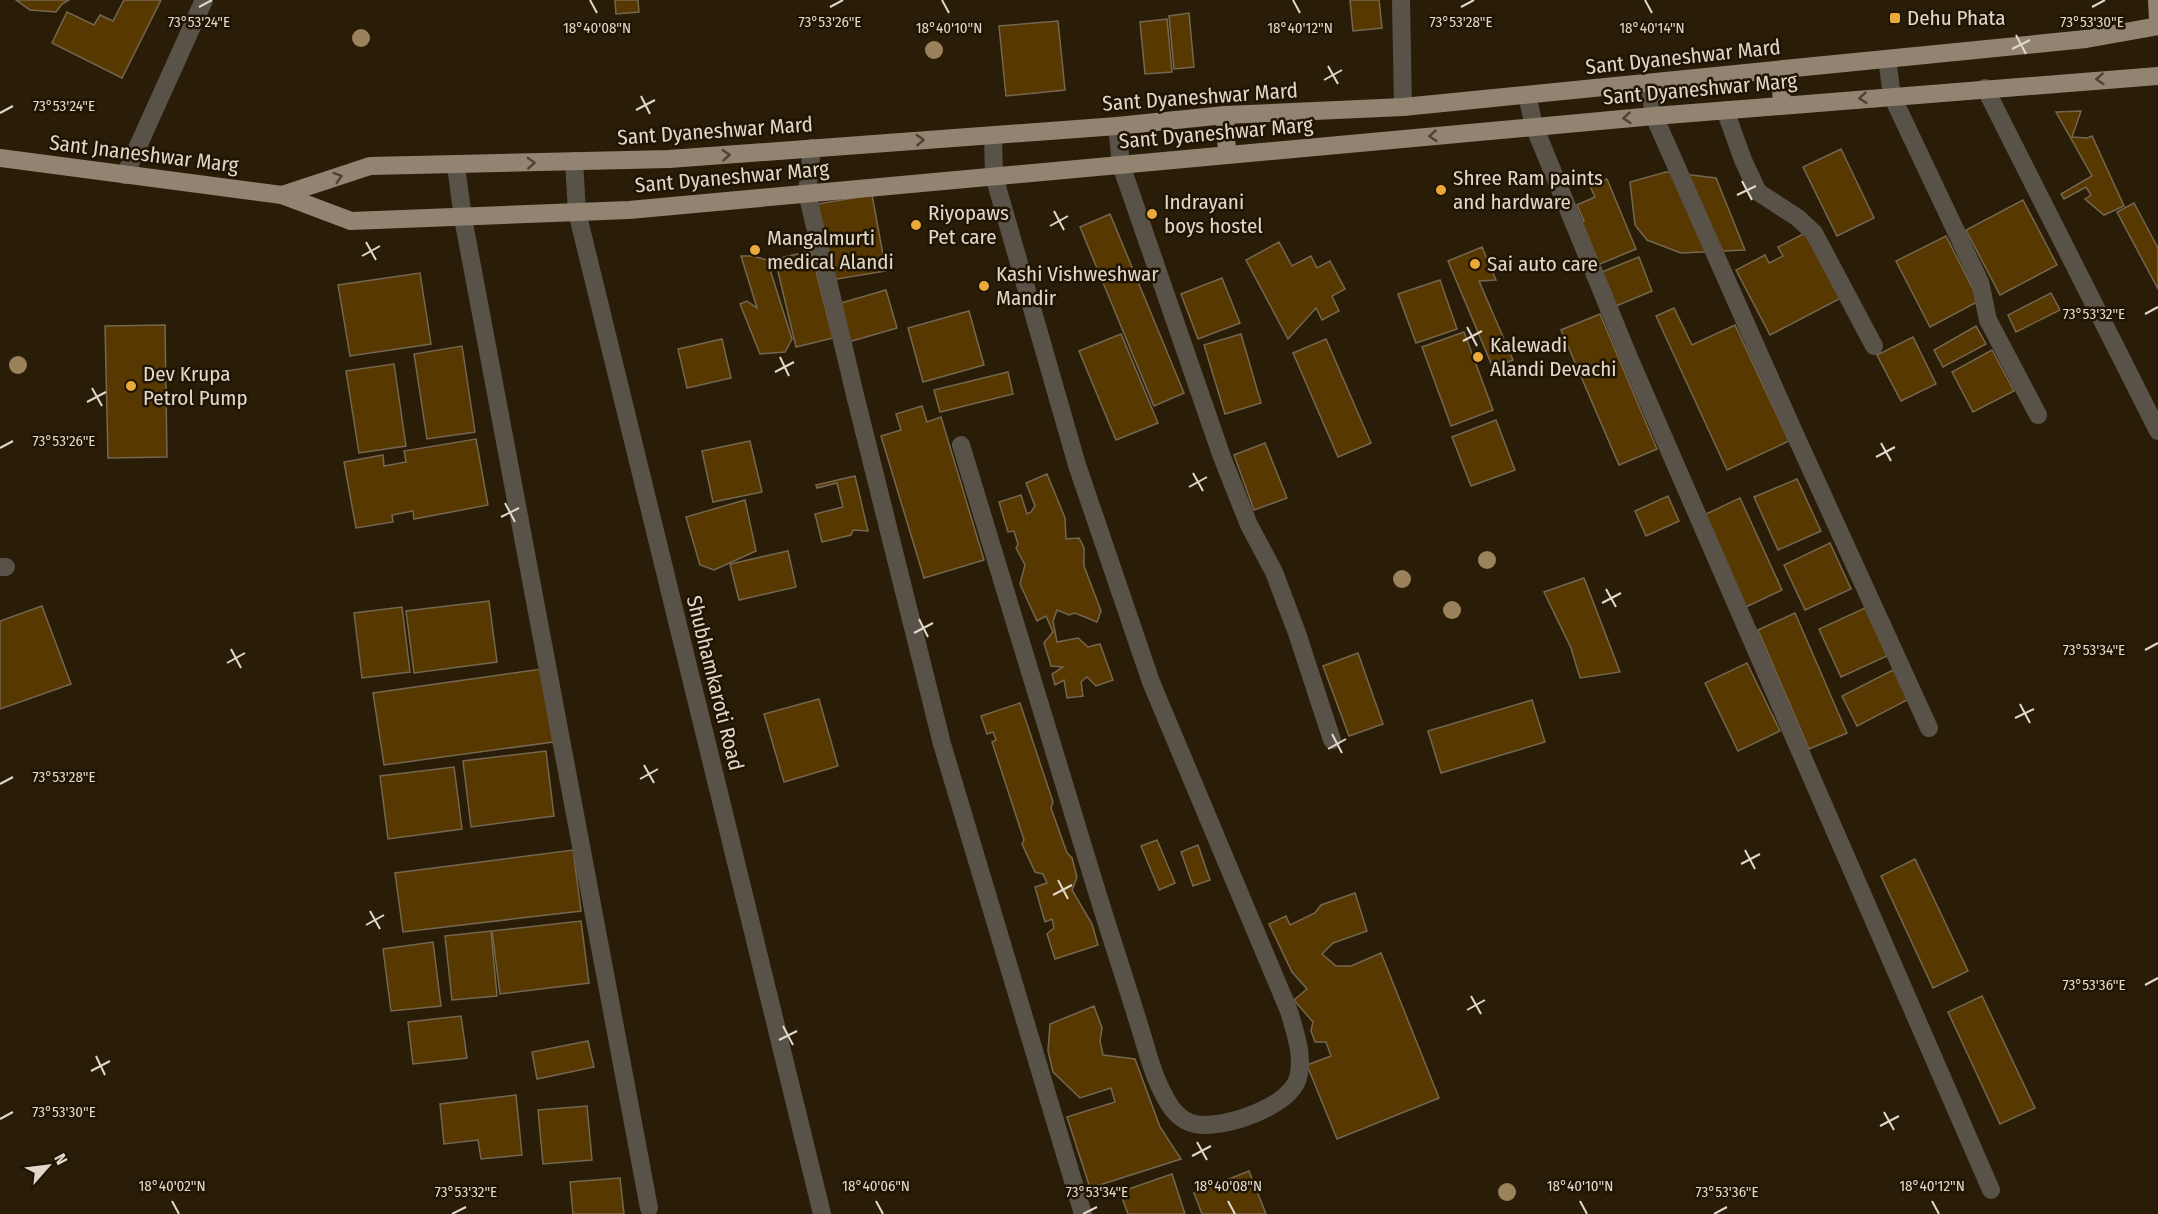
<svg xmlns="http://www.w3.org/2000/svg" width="2158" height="1214" viewBox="0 0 2158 1214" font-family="'Fira Sans Condensed',sans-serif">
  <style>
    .building { fill: #563800; stroke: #756650; stroke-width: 1.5 }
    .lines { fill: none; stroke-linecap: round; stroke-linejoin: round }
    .minor { stroke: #595249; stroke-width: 18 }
    .major { stroke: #928471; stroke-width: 18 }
    .tree { fill: #9b815c }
    .oneway { stroke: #4e412e }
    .ticks { fill: none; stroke: #e1d8cc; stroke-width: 2 }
    .poi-dot { fill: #eba93a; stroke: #201402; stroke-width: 2 }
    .labels { text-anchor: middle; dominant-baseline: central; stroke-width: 5; stroke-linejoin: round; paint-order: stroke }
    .poi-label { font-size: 21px; fill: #e1d8cc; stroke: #201402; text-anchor: start }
    .street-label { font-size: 21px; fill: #e1d8cc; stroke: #201402 }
    .ticks-label { font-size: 15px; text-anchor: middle; fill: #e1d8cc; stroke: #201402; stroke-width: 5; stroke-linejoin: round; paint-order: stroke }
  </style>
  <rect width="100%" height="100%" fill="#2a1d08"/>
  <g class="building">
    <polygon points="16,0 69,0 62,4 56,12 30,10"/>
    <polygon points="124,0 161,0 122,78 52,43 67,12 94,25 100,15 113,21"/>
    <polygon points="615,0 638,0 639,12 616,14"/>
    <polygon points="1350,0 1379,0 1382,28 1353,31"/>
    <polygon points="1189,13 1194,67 1174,69 1169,16"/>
    <polygon points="1167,19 1172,72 1145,74 1140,22"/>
    <polygon points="1058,21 1065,90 1006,96 999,26"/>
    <polygon points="2081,111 2072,137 2087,138 2092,136 2124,206 2104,215 2085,199 2091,195 2086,187 2064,199 2061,194 2092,176 2056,112"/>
    <polygon points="1841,149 1874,218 1837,236 1803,167"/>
    <polygon points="1666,172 1716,178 1745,250 1681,253 1647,240 1635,225 1630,182"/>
    <polygon points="1607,179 1636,249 1595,266 1577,223 1584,221 1577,205 1595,197 1590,186"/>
    <polygon points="872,195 886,271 831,280 817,204"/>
    <polygon points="2023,200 2057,265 2000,295 1966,230"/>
    <polygon points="2134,203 2158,248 2158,289 2117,212"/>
    <polygon points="1110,214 1184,393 1154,406 1080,227"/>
    <polygon points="1807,232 1841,298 1770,335 1736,270 1765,255 1769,263 1783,256 1778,247"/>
    <polygon points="1946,236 1979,301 1930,327 1896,261"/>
    <polygon points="1279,242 1292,266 1311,256 1317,268 1330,261 1345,289 1332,296 1339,311 1322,320 1316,308 1288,339 1246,260"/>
    <polygon points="1482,247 1496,280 1479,281 1513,360 1493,368 1448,261"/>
    <polygon points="811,251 833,338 796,347 775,259"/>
    <polygon points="741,256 753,256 767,260 792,339 785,352 760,354 740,304 747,301 757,308"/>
    <polygon points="1639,257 1652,291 1616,306 1602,272"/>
    <polygon points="420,273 431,344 350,356 338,285"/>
    <polygon points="1222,278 1240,323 1198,339 1181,294"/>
    <polygon points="1440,280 1457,329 1416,343 1398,294"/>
    <polygon points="886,290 897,328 845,343 834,305"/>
    <polygon points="2051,293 2060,310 2016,332 2008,315"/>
    <polygon points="1674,308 1692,345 1735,325 1789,441 1727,470 1656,316"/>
    <polygon points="969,311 984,365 923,382 908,328"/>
    <polygon points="1600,314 1657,449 1619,465 1561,330"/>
    <polygon points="165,325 167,457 108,458 105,326"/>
    <polygon points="1976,326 1986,344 1943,367 1934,350"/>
    <polygon points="1464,332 1493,410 1451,426 1422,347"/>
    <polygon points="1121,334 1158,423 1116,440 1079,351"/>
    <polygon points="1241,334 1261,403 1225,414 1204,345"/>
    <polygon points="1913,337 1936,384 1901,401 1877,355"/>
    <polygon points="722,339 731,378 687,388 678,349"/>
    <polygon points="1326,339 1371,443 1338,457 1293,353"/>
    <polygon points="462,346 475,432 427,439 414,354"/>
    <polygon points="1992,350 2014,391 1973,412 1952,372"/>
    <polygon points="394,364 406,446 359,453 346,371"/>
    <polygon points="1008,372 1013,394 940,412 934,390"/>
    <polygon points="922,406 927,422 941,417 984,560 924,578 881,436 901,430 896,414"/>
    <polygon points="1496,420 1515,470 1471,486 1452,437"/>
    <polygon points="476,439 488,505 414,519 413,511 392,515 393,522 356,528 344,462 383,455 384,466 406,462 404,451"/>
    <polygon points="750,441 762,492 713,502 702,451"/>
    <polygon points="1265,443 1287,498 1254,510 1234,455"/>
    <polygon points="1047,474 1065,518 1066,539 1079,538 1084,548 1084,566 1101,611 1097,622 1075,613 1069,615 1057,610 1053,621 1057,642 1078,638 1088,647 1100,644 1113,680 1096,686 1087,677 1081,682 1083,696 1067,698 1064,680 1055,685 1052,674 1063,667 1051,666 1044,643 1053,632 1046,616 1037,621 1020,584 1025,565 1016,548 1018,544 1014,531 1008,532 999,502 1021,495 1027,514 1031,512 1035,506 1026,483"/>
    <polygon points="855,476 868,531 853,530 851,535 822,542 815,514 843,507 837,483 817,488 816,485"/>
    <polygon points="1797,479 1821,531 1778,550 1754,497"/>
    <polygon points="1668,496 1679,521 1646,536 1635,511"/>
    <polygon points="1740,498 1782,590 1746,607 1704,515"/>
    <polygon points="745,500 756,551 714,570 700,565 686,517"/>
    <polygon points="1830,543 1851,589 1805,610 1784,565"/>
    <polygon points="788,551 796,587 739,600 730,564"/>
    <polygon points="1584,578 1620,672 1580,678 1571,648 1544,592"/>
    <polygon points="489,601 497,662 414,673 406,611"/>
    <polygon points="42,606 71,684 0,709 0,621"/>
    <polygon points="402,607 410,672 362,678 354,613"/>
    <polygon points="1865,608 1887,656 1841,677 1819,629"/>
    <polygon points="1795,613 1847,733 1809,749 1758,630"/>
    <polygon points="1358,653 1383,724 1349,736 1323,666"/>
    <polygon points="1747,663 1780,731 1738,751 1705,683"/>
    <polygon points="542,669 553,742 384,765 373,693"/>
    <polygon points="1895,669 1911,698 1857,726 1842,696"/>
    <polygon points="819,699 838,766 784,782 764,714"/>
    <polygon points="1532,700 1545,742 1441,773 1428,731"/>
    <polygon points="1020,703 1053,802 1051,808 1067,853 1072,858 1077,877 1072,890 1092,924 1098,945 1055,959 1047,934 1054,928 1052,919 1045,922 1035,887 1047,883 1043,874 1035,872 1022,844 1024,840 992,742 996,740 993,732 987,734 981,716"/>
    <polygon points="546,751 554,816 471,827 463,761"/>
    <polygon points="454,767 462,829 388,839 380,776"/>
    <polygon points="1157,840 1175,883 1159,890 1141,846"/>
    <polygon points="1198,845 1210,880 1193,886 1181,852"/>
    <polygon points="573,850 581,911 403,932 395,873"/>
    <polygon points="1915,859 1968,971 1933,988 1881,876"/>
    <polygon points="1355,893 1367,931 1333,943 1322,954 1336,966 1351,966 1381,953 1439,1098 1337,1139 1307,1065 1331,1056 1326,1042 1315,1042 1311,1031 1313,1022 1294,1000 1307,989 1292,972 1269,924 1286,916 1290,925 1315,913 1321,905"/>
    <polygon points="581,921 589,983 500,994 492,931"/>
    <polygon points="491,931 497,996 452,1000 445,936"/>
    <polygon points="433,942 441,1006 391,1011 383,949"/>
    <polygon points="1982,996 2035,1108 2000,1124 1948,1012"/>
    <polygon points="1094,1006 1102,1028 1100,1041 1103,1055 1135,1059 1160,1127 1181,1159 1090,1188 1067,1117 1115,1102 1111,1088 1080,1098 1053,1072 1048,1051 1050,1024"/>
    <polygon points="461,1016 467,1058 413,1064 408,1022"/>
    <polygon points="588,1041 594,1067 537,1079 532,1052"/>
    <polygon points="516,1095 522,1155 481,1159 478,1140 444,1144 440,1104"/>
    <polygon points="587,1106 592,1160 543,1164 538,1110"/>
    <polygon points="1249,1171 1266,1214 1202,1214 1194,1193"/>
    <polygon points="1172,1174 1185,1214 1128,1214 1120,1192"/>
    <polygon points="620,1178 624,1214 573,1214 570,1182"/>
  </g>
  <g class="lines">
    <g class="minor">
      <polyline points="1401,0 1403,107"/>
      <polyline points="1887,59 1892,96 1980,282 1988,320 2038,415"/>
      <polyline points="1649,83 1654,116 1793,430 1929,728"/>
      <polyline points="1985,88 2158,431"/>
      <polyline points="1527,95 1534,126 1630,360 1991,1190"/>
      <polyline points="1725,110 1743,160 1758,192 1798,218 1814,233 1874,346"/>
      <polyline points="1117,126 1121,165 1222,457 1249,525 1274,572 1297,633 1332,740"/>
      <polyline points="812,148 807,193 856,399 942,744 1083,1214"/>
      <polyline points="574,161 577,212 822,1214"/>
      <polyline points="456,166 463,218 649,1208"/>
      <polyline points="125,175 204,0"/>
      <path d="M961,445C1005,590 1049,735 1093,879C1107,925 1122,970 1136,1015C1145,1042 1151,1072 1165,1097C1171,1109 1181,1121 1195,1124C1222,1130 1290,1107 1298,1078C1304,1055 1295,1033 1289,1011L1151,682L1077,465L994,176L993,136"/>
      <polyline points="0,567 6,567"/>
    </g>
    <g class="major">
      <polyline points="2157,0 2158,19"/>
      <polyline points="1780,70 1782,105"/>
      <polyline points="1225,115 1227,155"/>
      <polyline points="0,158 282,195 351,221 629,210 1654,116 2158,76"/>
      <polyline points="282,195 370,166 669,159 1117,126 1225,115 1403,107 2086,39 2158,26"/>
    </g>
  </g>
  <g class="tree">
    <circle cx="361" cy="38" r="9"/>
    <circle cx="934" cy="50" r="9"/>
    <circle cx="18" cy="365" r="9"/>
    <circle cx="1487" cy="560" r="9"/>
    <circle cx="1402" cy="579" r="9"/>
    <circle cx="1452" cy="610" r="9"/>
    <circle cx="1507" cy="1192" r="9"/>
  </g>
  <defs><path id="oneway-chevron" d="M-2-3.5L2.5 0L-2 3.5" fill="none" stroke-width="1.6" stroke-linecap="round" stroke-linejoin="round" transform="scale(1.5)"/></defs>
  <g class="oneway">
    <use href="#oneway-chevron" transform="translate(2100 79) rotate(176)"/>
    <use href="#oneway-chevron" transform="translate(1863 98) rotate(175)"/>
    <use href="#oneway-chevron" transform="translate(1627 118) rotate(175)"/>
    <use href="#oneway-chevron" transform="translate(1433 136) rotate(175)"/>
    <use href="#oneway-chevron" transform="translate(920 140) rotate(-4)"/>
    <use href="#oneway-chevron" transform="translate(726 155) rotate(-4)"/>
    <use href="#oneway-chevron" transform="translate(531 163) rotate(-2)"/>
    <use href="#oneway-chevron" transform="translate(338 177) rotate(-18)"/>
  </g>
  <path class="ticks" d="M590,0L597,13M942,0L949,13M1293,0L1300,13M1645,0L1652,13M199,7L212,0M830,7L843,0M1461,7L1474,0M2092,7L2105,0M2016,35L2026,54M2012,49L2030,40M1328,66L1338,84M1324,80L1342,70M641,96L650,114M636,110L655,100M0,113L13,106M1742,181L1752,200M1737,195L1756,186M1054,211L1064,230M1050,226L1068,216M366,242L376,260M362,256L380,246M2145,314L2158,307M1467,327L1477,346M1463,341L1482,331M780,357L789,376M775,372L794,362M92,388L102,406M87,402L106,392M1881,443L1891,461M0,448L13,441M1876,457L1895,447M1193,473L1203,491M1189,487L1207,477M505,503L515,522M501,517L519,508M1606,589L1616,607M1602,603L1621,593M919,619L928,637M914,633L933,623M231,649L241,668M2145,650L2158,643M227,663L245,653M2020,704L2030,723M2015,718L2034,709M1332,734L1342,753M1328,749L1346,739M644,765L654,783M640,779L658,769M0,784L13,777M1745,850L1755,869M1741,864L1760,854M1058,880L1068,899M1053,895L1072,885M370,911L380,929M366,925L384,915M2145,985L2158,978M1471,996L1481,1014M1467,1010L1485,1000M783,1026L793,1045M779,1040L797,1031M96,1056L105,1075M91,1071L110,1061M1884,1112L1894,1130M0,1119L13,1112M1880,1126L1899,1116M1197,1142L1207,1160M1192,1156L1211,1146M172,1201L179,1214M876,1201L883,1214M1228,1201L1235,1214M1580,1201L1587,1214M1932,1201L1939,1214M452,1214L466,1207M1083,1214L1097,1207M1714,1214L1727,1207"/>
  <g class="poi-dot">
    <rect x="1889" y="12" width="12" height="12" rx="3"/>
    <circle cx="1441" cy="190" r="6"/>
    <circle cx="1152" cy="214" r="6"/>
    <circle cx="916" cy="225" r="6"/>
    <circle cx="755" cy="250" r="6"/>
    <circle cx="1475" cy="264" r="6"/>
    <circle cx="984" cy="286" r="6"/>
    <circle cx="1478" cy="357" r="6"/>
    <circle cx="131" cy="386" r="6"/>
  </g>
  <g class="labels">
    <g class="poi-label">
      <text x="1907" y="18">Dehu Phata</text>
      <text x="1453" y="178">Shree Ram paints<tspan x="1453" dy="24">and hardware</tspan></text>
      <text x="1164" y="202">Indrayani<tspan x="1164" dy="24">boys hostel</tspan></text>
      <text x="928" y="213">Riyopaws<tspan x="928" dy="24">Pet care</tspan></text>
      <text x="767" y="238">Mangalmurti<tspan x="767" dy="24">medical Alandi</tspan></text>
      <text x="1487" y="264">Sai auto care</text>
      <text x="996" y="274">Kashi Vishweshwar<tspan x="996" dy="24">Mandir</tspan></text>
      <text x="1490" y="345">Kalewadi<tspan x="1490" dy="24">Alandi Devachi</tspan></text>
      <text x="143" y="374">Dev Krupa<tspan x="143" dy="24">Petrol Pump</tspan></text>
    </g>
    <g class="street-label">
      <text transform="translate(1683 57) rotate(-6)">Sant Dyaneshwar Mard</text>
      <text transform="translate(1700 89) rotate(-5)">Sant Dyaneshwar Marg</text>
      <text transform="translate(1200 97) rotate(-4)">Sant Dyaneshwar Mard</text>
      <text transform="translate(715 131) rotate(-4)">Sant Dyaneshwar Mard</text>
      <text transform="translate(1216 133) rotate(-5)">Sant Dyaneshwar Marg</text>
      <text transform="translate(144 154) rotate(7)">Sant Jnaneshwar Marg</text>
      <text transform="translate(732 177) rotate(-5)">Sant Dyaneshwar Marg</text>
      <text transform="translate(715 683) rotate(76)">Shubhamkaroti Road</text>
    </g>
  </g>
  <g class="ticks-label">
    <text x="199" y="27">73°53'24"E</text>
    <text x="830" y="27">73°53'26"E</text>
    <text x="1461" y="27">73°53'28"E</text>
    <text x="2092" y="27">73°53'30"E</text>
    <text x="597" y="33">18°40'08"N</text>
    <text x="949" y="33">18°40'10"N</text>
    <text x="1300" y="33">18°40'12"N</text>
    <text x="1652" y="33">18°40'14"N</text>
    <text x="64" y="111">73°53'24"E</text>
    <text x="2094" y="319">73°53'32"E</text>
    <text x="64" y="446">73°53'26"E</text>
    <text x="2094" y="655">73°53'34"E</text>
    <text x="64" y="782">73°53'28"E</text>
    <text x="2094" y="990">73°53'36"E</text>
    <text x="64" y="1117">73°53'30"E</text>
    <text x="172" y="1191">18°40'02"N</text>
    <text x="876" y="1191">18°40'06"N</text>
    <text x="1228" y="1191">18°40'08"N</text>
    <text x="1580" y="1191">18°40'10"N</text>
    <text x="1932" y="1191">18°40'12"N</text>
    <text x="466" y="1197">73°53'32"E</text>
    <text x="1097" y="1197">73°53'34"E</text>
    <text x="1727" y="1197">73°53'36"E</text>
  </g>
  <g transform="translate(48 1166) rotate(62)" stroke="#201402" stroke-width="4.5" paint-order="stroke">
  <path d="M0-4.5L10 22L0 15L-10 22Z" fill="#e1d8cc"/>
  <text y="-9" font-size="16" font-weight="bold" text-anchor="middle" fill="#e1d8cc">N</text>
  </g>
</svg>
